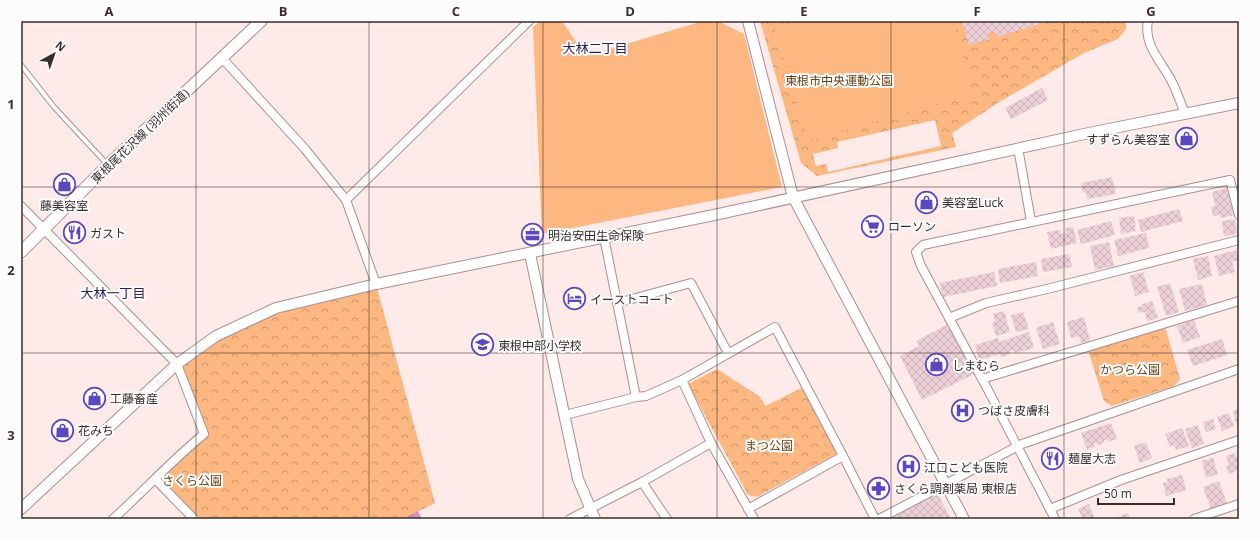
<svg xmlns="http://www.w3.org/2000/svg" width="1260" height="540" viewBox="0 0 1260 540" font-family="'Open Sans','Noto Sans JP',sans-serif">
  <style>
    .forest { fill: url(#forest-crowns); fill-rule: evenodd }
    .garden { fill: #fdb780 }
    .water { fill: url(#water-ripples) }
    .building { fill: url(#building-cross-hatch) }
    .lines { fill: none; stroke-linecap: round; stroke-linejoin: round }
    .service-casing { stroke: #ac908f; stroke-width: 6 }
    .minor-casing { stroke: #ac908f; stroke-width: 10 }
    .tertiary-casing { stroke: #ac908f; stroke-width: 12 }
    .secondary-casing { stroke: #ac908f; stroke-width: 13 }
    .service { stroke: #fff; stroke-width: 4 }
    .minor { stroke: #fff; stroke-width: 8 }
    .tertiary { stroke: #fff; stroke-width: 10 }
    .secondary { stroke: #fff; stroke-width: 11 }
    .grid { fill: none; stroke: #392d2d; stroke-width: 1; stroke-opacity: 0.55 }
    .labels { text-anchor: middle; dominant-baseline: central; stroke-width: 4; stroke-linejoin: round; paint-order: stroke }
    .park-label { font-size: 12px; fill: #6f3f13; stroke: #fcfcfc }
    .street-label { font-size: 12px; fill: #392d2d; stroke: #fcfcfc }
    .poi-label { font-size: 12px; fill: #392d2d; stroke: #fcfcfc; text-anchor: start }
    .neighbourhood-label { font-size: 13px; fill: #29205a; stroke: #fcfcfc }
    .neatline { fill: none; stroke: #392d2d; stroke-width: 1.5 }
    .grid-label { font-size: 13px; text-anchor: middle; font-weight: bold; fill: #392d2d }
  </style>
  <defs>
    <pattern id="forest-crowns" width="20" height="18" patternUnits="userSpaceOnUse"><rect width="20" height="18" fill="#fdb780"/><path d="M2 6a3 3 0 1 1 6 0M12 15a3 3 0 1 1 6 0" fill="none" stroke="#ce9569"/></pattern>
    <pattern id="water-ripples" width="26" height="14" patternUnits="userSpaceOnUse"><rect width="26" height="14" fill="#dc8cbe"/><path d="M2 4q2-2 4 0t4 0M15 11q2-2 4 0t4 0" fill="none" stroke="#b3739b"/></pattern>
    <pattern id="building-cross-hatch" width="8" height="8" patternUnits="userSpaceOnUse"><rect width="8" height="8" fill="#edd0d7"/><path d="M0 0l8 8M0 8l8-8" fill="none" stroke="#ccb3b9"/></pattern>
  </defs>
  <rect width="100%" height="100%" fill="#fdeae9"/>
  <g class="forest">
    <path d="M760,21L772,22L1126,21V29L1118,39L1084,53L1001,101L952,133L956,147L817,176L801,163ZM935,120L941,146L828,172L826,164L816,166L813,154L838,148L837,142Z"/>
    <polygon points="376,284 435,503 403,519 194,519 156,480 204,434 177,364 252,318"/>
    <polygon points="1165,327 1180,379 1174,386 1112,406 1104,401 1088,350"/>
    <polygon points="717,369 759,396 766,406 803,387 838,453 757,497 748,495 688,384"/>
  </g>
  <g class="garden">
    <polygon points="541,21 562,21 586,56 703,21 718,21 744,34 782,187 542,234 533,27"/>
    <polygon points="805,21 953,21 974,93 808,141 775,30"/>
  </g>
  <polygon class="water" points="418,511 422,519 403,519"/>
  <g class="building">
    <polygon points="962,21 1043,21 1044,23 997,37 995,31 988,33 989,39 969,45"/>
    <polygon points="1042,88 1048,100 1011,119 1005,108"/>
    <polygon points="1112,177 1116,194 1087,199 1086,192 1083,193 1081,183"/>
    <polygon points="1227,188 1234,215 1220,218 1219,215 1213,216 1211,207 1215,206 1212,192"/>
    <polygon points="1179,209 1183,221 1141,232 1138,220"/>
    <polygon points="1134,216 1136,231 1121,234 1119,218"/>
    <polygon points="1235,219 1237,234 1224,236 1222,221"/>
    <polygon points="1111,221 1115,235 1081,244 1077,230"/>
    <polygon points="1073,227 1077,243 1051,249 1047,232 1060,230 1061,234 1066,233 1065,228"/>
    <polygon points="1146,233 1149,248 1118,256 1114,240"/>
    <polygon points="1109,242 1114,266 1095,270 1090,246"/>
    <polygon points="1236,250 1238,260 1232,262 1235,272 1219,276 1214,256"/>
    <polygon points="1069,254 1072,267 1043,272 1041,259"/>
    <polygon points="1208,256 1212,276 1198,280 1193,259"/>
    <polygon points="1036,262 1038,276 1000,283 998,269"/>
    <polygon points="994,272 997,286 943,297 940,283"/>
    <polygon points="1143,272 1149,292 1135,296 1130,276"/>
    <polygon points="1170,283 1179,312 1166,316 1157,287"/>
    <polygon points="1202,284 1207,305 1185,311 1179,289"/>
    <polygon points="1152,301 1158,318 1147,321 1145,312 1139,313 1137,308 1143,306 1142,304"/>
    <polygon points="1004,311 1010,332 996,336 992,322 995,322 993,314"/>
    <polygon points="1023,312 1029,329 1016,332 1011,315"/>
    <polygon points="1084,317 1090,341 1081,343 1079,336 1071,338 1067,322"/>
    <polygon points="1194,320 1200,337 1183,343 1177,326"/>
    <polygon points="1053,322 1060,344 1043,349 1036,328"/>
    <polygon points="948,324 974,374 922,400 900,356 919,346 916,341"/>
    <polygon points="1029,332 1034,348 1015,353 1014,350 1010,351 1010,354 1001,357 1000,354 979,360 975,345 998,338 999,342"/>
    <polygon points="1222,339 1227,355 1193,366 1187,350"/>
    <polygon points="1239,409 1239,422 1236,423 1233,411"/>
    <polygon points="1229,413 1234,426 1222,431 1217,417"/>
    <polygon points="1213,419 1216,429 1206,432 1203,422"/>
    <polygon points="1111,423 1117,439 1108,442 1107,439 1104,440 1105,442 1098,445 1097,443 1094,444 1095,447 1087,449 1081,433"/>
    <polygon points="1198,425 1204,444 1192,448 1185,429"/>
    <polygon points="1182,428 1189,446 1176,450 1174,445 1170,447 1165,434"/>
    <polygon points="1146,442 1152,458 1140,463 1134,446"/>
    <polygon points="1235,453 1239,464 1239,470 1229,474 1226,466 1229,465 1226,456"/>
    <polygon points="1213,458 1218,474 1206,478 1202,461"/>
    <polygon points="1182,475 1186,490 1166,496 1163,483 1168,482 1167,479"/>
    <polygon points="1219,481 1227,503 1211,509 1203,487"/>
    <polygon points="937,493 951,519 887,519"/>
    <polygon points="1089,504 1095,519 1083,519 1078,509"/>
    <polygon points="1128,513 1131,519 1113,519"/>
  </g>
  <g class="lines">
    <defs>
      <polyline id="service" points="21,65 54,107 107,164"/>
      <g id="minor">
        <path d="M1148,21C1143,45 1162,62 1172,82C1177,92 1181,103 1185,114"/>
        <polyline points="222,58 305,149 346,200 376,284"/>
        <polyline points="1018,148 1031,221"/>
        <polyline points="346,200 529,21"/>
        <path d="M21,206L177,364L204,434C172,460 144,491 113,519"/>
        <polyline points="617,303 691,283 728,353"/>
        <polyline points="949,318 986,303 1047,289 1239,240"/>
        <polyline points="982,379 1239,301"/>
        <polyline points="636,397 646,396 682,380"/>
        <polyline points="565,415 636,397 604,237"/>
        <polyline points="711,443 682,380 775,327 843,456 748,509"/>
        <polyline points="843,456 875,519"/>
        <polyline points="156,480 194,519"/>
        <polyline points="642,482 711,443 754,519"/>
        <polyline points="1050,509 1121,480 1239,440"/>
        <polyline points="570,519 642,482 667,519"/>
        <polyline points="879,519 1022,444 1239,369"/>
        <polyline points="1055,519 988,390 921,266 916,252 923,245 1230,180 1239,215"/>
        <polyline points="1194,519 1239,504"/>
      </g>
      <g id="tertiary">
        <polyline points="748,21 793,197 964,519"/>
        <polyline points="530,254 578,479 595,519"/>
        <polyline points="21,509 177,364 216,336 276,308 376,284 714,215 1089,133 1239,103"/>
      </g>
      <polyline id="secondary" points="21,252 108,165 261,21"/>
    </defs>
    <use href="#service" class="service-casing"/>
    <use href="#minor" class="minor-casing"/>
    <use href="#tertiary" class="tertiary-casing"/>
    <use href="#secondary" class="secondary-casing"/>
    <use href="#service" class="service"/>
    <use href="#minor" class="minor"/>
    <use href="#tertiary" class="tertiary"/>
    <use href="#secondary" class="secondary"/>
  </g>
  <path class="grid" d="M196,21V519M369,21V519M543,21V519M717,21V519M891,21V519M1064,21V519M21,187H1239M21,353H1239"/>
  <defs>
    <symbol id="shop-ring" viewBox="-11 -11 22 22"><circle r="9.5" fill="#fcfcfc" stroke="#5c47bf" stroke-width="1.5"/><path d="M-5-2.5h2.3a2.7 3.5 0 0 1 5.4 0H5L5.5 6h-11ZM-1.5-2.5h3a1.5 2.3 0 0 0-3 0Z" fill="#5c47bf"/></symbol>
    <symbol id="supermarket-ring" viewBox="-11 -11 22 22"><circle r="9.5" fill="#fcfcfc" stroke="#5c47bf" stroke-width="1.5"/><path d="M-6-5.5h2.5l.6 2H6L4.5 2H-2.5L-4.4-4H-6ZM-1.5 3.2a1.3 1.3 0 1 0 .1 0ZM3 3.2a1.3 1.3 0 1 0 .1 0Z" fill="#5c47bf"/></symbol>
    <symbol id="restaurant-ring" viewBox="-11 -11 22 22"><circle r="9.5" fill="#fcfcfc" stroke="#5c47bf" stroke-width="1.5"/><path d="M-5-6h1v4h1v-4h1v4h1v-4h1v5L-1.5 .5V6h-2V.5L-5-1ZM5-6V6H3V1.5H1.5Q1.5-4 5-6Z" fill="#5c47bf"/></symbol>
    <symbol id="office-ring" viewBox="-11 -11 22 22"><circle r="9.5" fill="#fcfcfc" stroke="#5c47bf" stroke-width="1.5"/><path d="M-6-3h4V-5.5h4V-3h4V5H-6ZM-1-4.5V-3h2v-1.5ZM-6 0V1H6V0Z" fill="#5c47bf"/></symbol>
    <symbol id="hotel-ring" viewBox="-11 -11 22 22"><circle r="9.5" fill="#fcfcfc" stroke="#5c47bf" stroke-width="1.5"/><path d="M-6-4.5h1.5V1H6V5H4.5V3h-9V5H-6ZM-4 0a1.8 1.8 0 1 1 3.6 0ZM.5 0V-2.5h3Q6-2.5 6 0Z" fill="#5c47bf"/></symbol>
    <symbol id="school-ring" viewBox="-11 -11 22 22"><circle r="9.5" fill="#fcfcfc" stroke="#5c47bf" stroke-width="1.5"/><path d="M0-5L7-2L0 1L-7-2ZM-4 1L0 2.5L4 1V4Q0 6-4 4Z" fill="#5c47bf"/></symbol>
    <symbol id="hospital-ring" viewBox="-11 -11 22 22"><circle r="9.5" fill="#fcfcfc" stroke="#5c47bf" stroke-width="1.5"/><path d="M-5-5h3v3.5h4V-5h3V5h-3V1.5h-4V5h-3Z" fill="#5c47bf"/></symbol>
    <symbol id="pharmacy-ring" viewBox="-11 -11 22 22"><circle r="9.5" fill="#fcfcfc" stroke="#5c47bf" stroke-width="1.5"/><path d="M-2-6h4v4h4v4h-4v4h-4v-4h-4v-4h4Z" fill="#5c47bf"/></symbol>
  </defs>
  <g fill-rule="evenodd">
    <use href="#shop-ring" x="1174" y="126" width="25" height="25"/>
    <use href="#shop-ring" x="52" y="172" width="25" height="25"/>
    <use href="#shop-ring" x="914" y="190" width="25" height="25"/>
    <use href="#supermarket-ring" x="860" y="214" width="25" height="25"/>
    <use href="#restaurant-ring" x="62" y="220" width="25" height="25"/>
    <use href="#office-ring" x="520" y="222" width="25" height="25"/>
    <use href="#hotel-ring" x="562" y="286" width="25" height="25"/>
    <use href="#school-ring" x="470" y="332" width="25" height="25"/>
    <use href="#shop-ring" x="924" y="352" width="25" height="25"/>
    <use href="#shop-ring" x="82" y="386" width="25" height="25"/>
    <use href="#hospital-ring" x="950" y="398" width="25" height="25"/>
    <use href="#shop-ring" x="50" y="418" width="25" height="25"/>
    <use href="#restaurant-ring" x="1040" y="446" width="25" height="25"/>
    <use href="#hospital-ring" x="896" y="454" width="25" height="25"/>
    <use href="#pharmacy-ring" x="866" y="476" width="25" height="25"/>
  </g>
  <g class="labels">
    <g class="park-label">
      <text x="839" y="80">東根市中央運動公園</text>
      <text x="1130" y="369">かつら公園</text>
      <text x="769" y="445">まつ公園</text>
      <text x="192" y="480">さくら公園</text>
    </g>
    <g class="street-label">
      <text transform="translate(140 136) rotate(-44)">東根尾花沢線 (羽州街道)</text>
    </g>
    <g class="poi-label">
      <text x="1170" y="139" text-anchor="end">すずらん美容室</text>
      <text x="942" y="202">美容室Luck</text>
      <text x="64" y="205" text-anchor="middle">藤美容室</text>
      <text x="888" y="226">ローソン</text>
      <text x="90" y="233">ガスト</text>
      <text x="548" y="235">明治安田生命保険</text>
      <text x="590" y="299">イーストコート</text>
      <text x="498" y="345">東根中部小学校</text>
      <text x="952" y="365">しまむら</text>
      <text x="110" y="398">工藤畜産</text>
      <text x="978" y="410">つばさ皮膚科</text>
      <text x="78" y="430">花みち</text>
      <text x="1068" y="458">麺屋大志</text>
      <text x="924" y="467">江口こども医院</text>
      <text x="894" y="488">さくら調剤薬局 東根店</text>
    </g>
    <g class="neighbourhood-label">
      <text x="595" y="48">大林二丁目</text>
      <text x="113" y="293">大林一丁目</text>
    </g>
  </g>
  <rect width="1260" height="540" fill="none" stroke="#fcfcfc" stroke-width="44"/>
  <g transform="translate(54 54) rotate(40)" stroke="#fcfcfc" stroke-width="3" paint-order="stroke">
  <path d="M0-3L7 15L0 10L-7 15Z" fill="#392d2d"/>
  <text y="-6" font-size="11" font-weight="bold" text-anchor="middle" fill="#392d2d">N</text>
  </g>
  <path d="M1098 498v6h76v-6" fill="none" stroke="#392d2d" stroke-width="2"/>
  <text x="1104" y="498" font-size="12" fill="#392d2d" stroke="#fcfcfc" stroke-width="3" paint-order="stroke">50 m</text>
  <rect x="22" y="22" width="1216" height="496" class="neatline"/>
  <g class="grid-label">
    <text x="109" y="16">A</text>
    <text x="283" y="16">B</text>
    <text x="456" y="16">C</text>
    <text x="630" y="16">D</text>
    <text x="804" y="16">E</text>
    <text x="977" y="16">F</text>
    <text x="1151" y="16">G</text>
    <text x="11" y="109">1</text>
    <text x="11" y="275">2</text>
    <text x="11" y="440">3</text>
  </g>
</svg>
